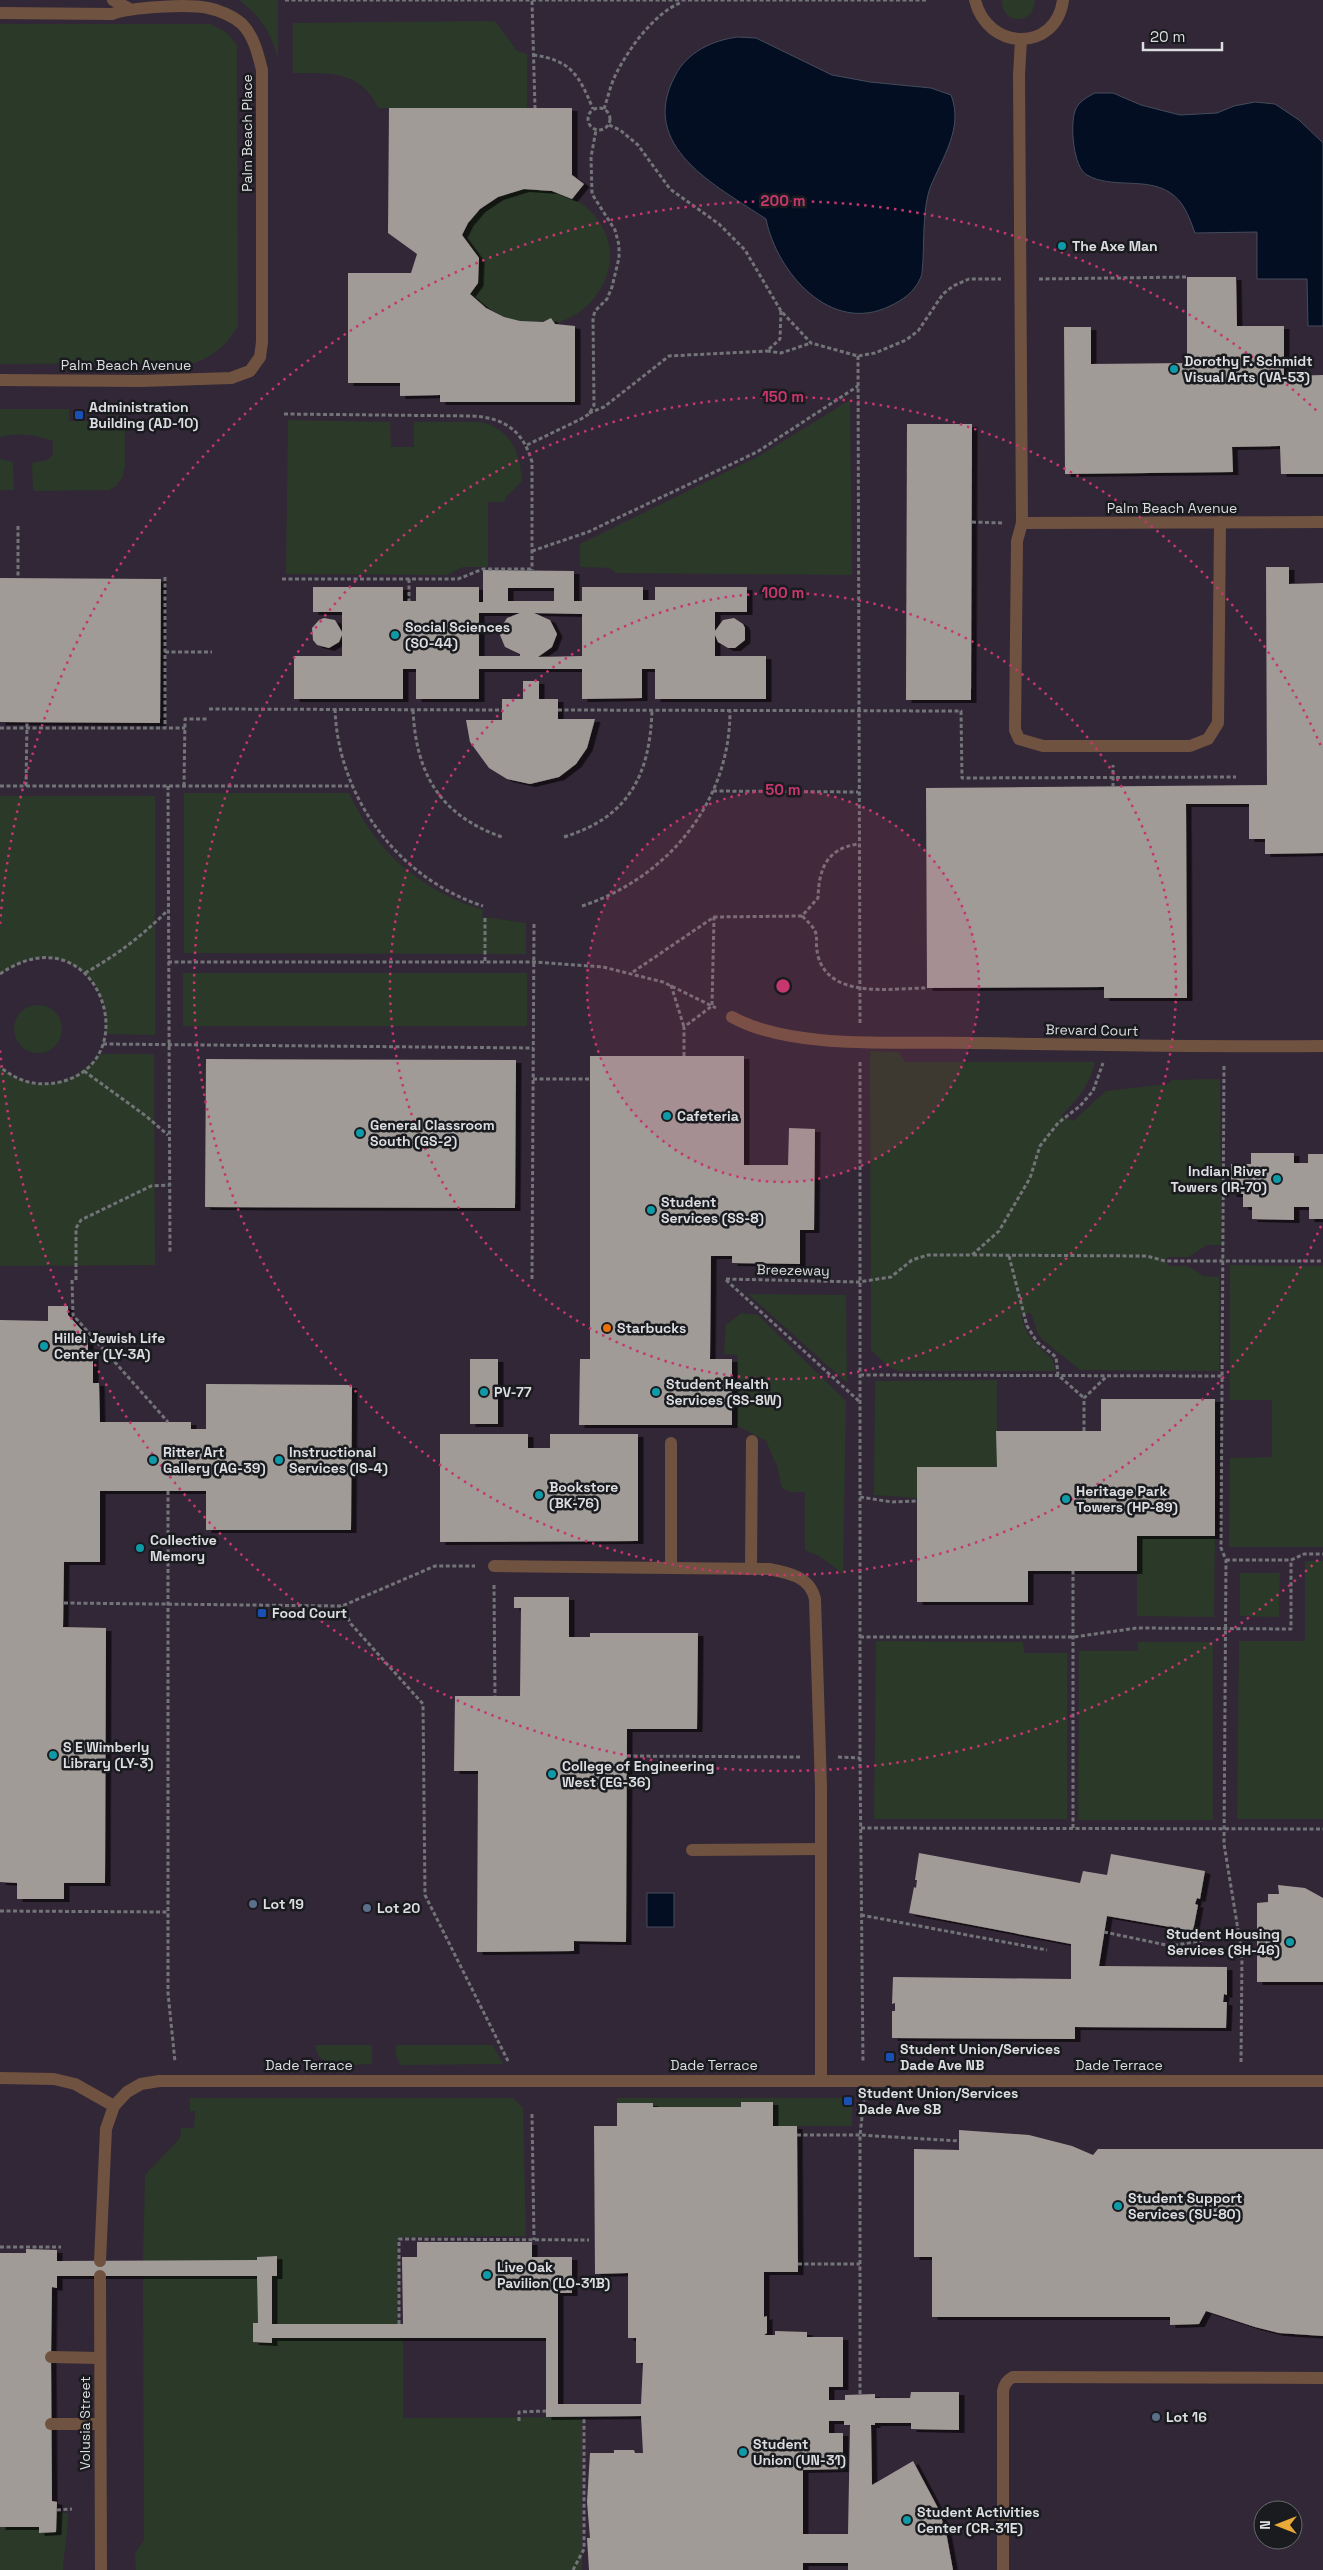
<svg xmlns="http://www.w3.org/2000/svg" width="1323" height="2570" viewBox="0 0 1323 2570" font-family="'Space Grotesk',sans-serif">
  <style>
    .education { fill: #322736; fill-rule: evenodd }
    .green { fill: #2b3929 }
    .water { fill: #030e23; stroke: #444c5c }
    .building { fill: #a19b98; fill-rule: evenodd; filter: url(#shadow) }
    .lines { fill: none; stroke-linecap: round; stroke-linejoin: round }
    .path { stroke: #727478; stroke-width: 3; stroke-dasharray: 4 2.5; stroke-linecap: butt }
    .minor { stroke: #705240; stroke-width: 12 }
    .ring { fill: none; stroke: #c6366f; stroke-width: 2.5; stroke-dasharray: 2.5 5 }
    .culture-dot { fill: #0f9aa8; stroke: #191b1f; stroke-width: 2 }
    .transit-dot { fill: #1a4fb4; stroke: #191b1f; stroke-width: 2 }
    .food-dot { fill: #e8710a; stroke: #191b1f; stroke-width: 2 }
    .service-dot { fill: #5c6f8a; stroke: #191b1f; stroke-width: 2 }
    .labels { text-anchor: middle; dominant-baseline: central; stroke-width: 5; stroke-linejoin: round; paint-order: stroke }
    .street-label { font-size: 14px; fill: #dcdde0; stroke: #191b1f }
    .poi-label { font-size: 14px; font-weight: bold; fill: #dcdde0; stroke: #191b1f; text-anchor: start }
    .centre { fill: #c6366f; stroke: #191b1f; stroke-width: 2.5 }
    .ring-label { font-size: 15px; text-anchor: middle; font-weight: bold; fill: #c6366f; stroke: #191b1f; stroke-width: 5; stroke-linejoin: round; paint-order: stroke }
  </style>
  <defs>
    <filter id="shadow"><feDropShadow dx="5.5" dy="3" stdDeviation="0" flood-color="#0009"/></filter>
  </defs>
  <rect width="100%" height="100%" fill="#222529"/>
  <path class="education" d="M0,0H1323V2570H0ZM1263,2510H1293V2540H1263Z"/>
  <g class="green">
    <path d="M239,0H278V59C272,34 260,15 239,0Z"/>
    <path d="M1002,0H1035C1034,26 1001,25 1002,0Z"/>
    <path d="M489,21L496,22L517,51L527,54V108H378C361,70 330,73 293,73V23Z"/>
    <path d="M0,24H211L226,32L237,45L238,326C224,347 217,354 194,363L0,364Z"/>
    <path d="M524,189C546,191 569,192 586,207C631,246 608,308 555,324L551,318C522,331 492,313 470,294C487,270 480,255 462,235C475,208 496,197 524,189Z"/>
    <polygon points="850,400 852,575 616,573 610,568 580,567 580,544 759,456"/>
    <path d="M0,409H69V421H108V410L116,416H125V466L123,476L116,486L109,490L33,491L32,463L47,460L53,455V441C34,435 20,432 0,437Z"/>
    <path d="M288,420L390,422L391,447H414V422H481C511,429 520,453 522,481L506,497L504,502H488V567H463L447,575L286,574Z"/>
    <polygon points="0,459 13,462 14,490 0,490"/>
    <path d="M184,793H349C377,854 421,890 483,910L482,917L526,923V954L184,953Z"/>
    <path d="M0,796H155V1035L105,1034C113,992 75,948 31,959C19,961 10,968 0,974Z"/>
    <rect x="183" y="973" width="344" height="53"/>
    <circle cx="38" cy="1029" r="24"/>
    <path d="M870,1051L898,1052L906,1062H1095C1089,1086 1078,1099 1061,1116L1073,1121L1106,1091L1168,1084L1172,1080L1220,1079L1221,1245H1207L1188,1257H1168L1165,1261L1170,1266H1187L1204,1276L1219,1277V1371L1080,1370L1042,1339L1038,1334L1031,1313L1021,1314C1026,1339 1036,1343 1053,1360L1055,1371H899L889,1367L871,1350Z"/>
    <path d="M100,1054H154L155,1265L0,1266V1067C38,1097 69,1086 100,1054Z"/>
    <polygon points="1230,1265 1323,1266 1323,1547 1229,1547 1230,1458 1272,1457 1272,1400 1230,1400"/>
    <polygon points="748,1294 846,1295 847,1383"/>
    <polygon points="741,1313 758,1315 846,1401 843,1574 821,1557 805,1550 805,1492 791,1492 782,1488 777,1466 766,1441 738,1426 738,1355 724,1354 726,1325"/>
    <polygon points="997,1380 997,1467 917,1498 874,1495 875,1381"/>
    <polygon points="1137,1536 1215,1536 1214,1617 1137,1616"/>
    <polygon points="1305,1561 1323,1561 1323,1819 1237,1819 1239,1641 1305,1641"/>
    <polygon points="1240,1573 1280,1573 1279,1617 1240,1616"/>
    <polygon points="876,1641 1023,1642 1024,1653 1067,1653 1067,1819 874,1819"/>
    <polygon points="1138,1642 1213,1642 1213,1820 1078,1820 1079,1651 1138,1651"/>
    <path d="M315,2045H372V2064C351,2064 319,2072 315,2045Z"/>
    <polygon points="396,2045 493,2045 503,2064 400,2065 396,2055"/>
    <polygon points="190,2098 513,2098 523,2108 526,2236 397,2237 397,2324 272,2324 272,2276 277,2275 277,2256 257,2257 257,2260 143,2261 145,2175 180,2138 181,2128 194,2128 195,2111 190,2111"/>
    <polygon points="617,2098 852,2098 852,2126 773,2126 773,2102 741,2102 741,2107 653,2107 652,2103 617,2103"/>
    <polygon points="143,2275 257,2276 258,2323 253,2323 253,2342 271,2343 272,2338 403,2338 403,2418 582,2417 582,2570 136,2570 135,2553 144,2540"/>
    <path d="M57,2513H68C68,2533 64,2551 63,2570H0V2527H39V2533L56,2532Z"/>
  </g>
  <g class="water">
    <path d="M738,37L756,38L832,75L870,82L931,88L951,95C964,128 942,158 930,188C923,207 924,240 923,260C922,266 923,274 920,279C914,292 903,300 890,306C831,335 777,273 766,219C717,186 637,147 675,76C687,52 713,40 738,37Z"/>
    <path d="M1095,93H1113L1141,105L1180,115L1217,113L1234,106L1255,102L1275,104L1299,120L1323,143V326H1308L1307,279H1257V232L1195,233C1189,217 1184,201 1169,192C1145,177 1111,189 1087,175C1073,167 1070,125 1075,111C1078,102 1087,97 1095,93Z"/>
    <rect x="647" y="1893" width="27" height="34"/>
  </g>
  <g class="building">
    <polygon points="389,108 572,108 572,175 584,184 572,199 552,191 524,189 498,197 480,209 468,223 462,235 479,258 478,283 470,294 486,308 504,317 520,321 543,322 551,318 555,324 575,326 575,402 440,402 440,395 400,396 400,383 348,383 348,273 411,273 417,254 388,233"/>
    <polygon points="1187,277 1236,277 1237,326 1284,326 1284,376 1323,375 1323,474 1281,474 1280,446 1232,447 1233,472 1065,474 1064,327 1091,327 1091,364 1187,363"/>
    <polygon points="907,424 972,424 971,700 906,700"/>
    <polygon points="1266,567 1289,567 1289,584 1323,583 1323,853 1265,854 1265,839 1249,839 1249,804 1186,804 1187,998 1104,998 1104,987 927,988 926,788 1267,785"/>
    <path d="M483,570L574,571V601H582V587H643V600H655V587H747V612H715V631L723,620L734,618L743,624L745,628V640L735,648H728L718,642L715,635V656H766V699H655V669H642V698L582,699V669H479V699H416V669H403V699H294V656H342V635L339,642L329,648L317,645L313,640L312,628L319,620L324,618L335,620L342,632V612H313V587H403V601H416V587H479V602H483ZM508,588H554V601H508ZM479,613H520L507,618L502,626L500,635L505,647L520,654V656H479ZM534,613L582,614V656L538,657L552,647L557,634L550,620Z"/>
    <polygon points="0,578 161,579 160,723 0,722"/>
    <polygon points="523,681 539,681 539,699 558,699 558,719 595,719 587,748 576,764 559,777 530,784 507,779 489,768 470,742 466,720 502,720 502,699 523,699"/>
    <polygon points="590,1056 744,1056 744,1165 788,1165 789,1128 815,1129 814,1230 800,1230 800,1264 732,1263 732,1256 711,1256 710,1359 732,1359 732,1425 579,1425 580,1359 590,1359"/>
    <polygon points="206,1059 516,1060 515,1208 205,1207"/>
    <polygon points="1251,1153 1294,1153 1294,1163 1308,1163 1308,1154 1323,1154 1323,1219 1309,1219 1309,1207 1294,1207 1294,1220 1252,1219 1252,1207 1243,1207 1243,1194 1231,1194 1231,1164 1251,1164"/>
    <polygon points="48,1306 68,1306 68,1315 88,1337 88,1356 93,1356 93,1383 99,1383 100,1422 191,1422 191,1429 206,1429 206,1384 352,1385 351,1530 206,1530 206,1491 100,1491 100,1562 64,1562 63,1627 106,1628 105,1883 64,1883 64,1899 17,1899 17,1883 0,1882 0,1320 48,1321"/>
    <rect x="470" y="1359" width="28" height="65"/>
    <polygon points="1101,1399 1215,1399 1215,1536 1137,1536 1137,1571 1028,1571 1028,1602 917,1602 917,1467 997,1467 996,1431 1101,1431"/>
    <polygon points="440,1434 528,1434 528,1448 550,1448 550,1434 638,1434 638,1541 440,1542"/>
    <polygon points="514,1597 569,1597 569,1637 590,1637 590,1633 698,1633 697,1729 627,1729 626,1942 574,1941 574,1951 477,1952 478,1771 454,1771 455,1696 520,1696 521,1608 514,1608"/>
    <polygon points="919,1853 1080,1883 1083,1871 1107,1875 1111,1854 1205,1871 1200,1899 1197,1898 1195,1904 1198,1905 1193,1931 1107,1916 1099,1966 1227,1967 1227,1995 1224,1994 1223,2002 1227,2002 1226,2028 1075,2027 1075,2039 892,2038 892,2011 895,2011 895,2003 892,2004 893,1977 1071,1979 1071,1944 909,1913 914,1887 916,1888 917,1880 915,1880"/>
    <polygon points="1278,1885 1305,1888 1323,1898 1323,1982 1257,1982 1257,1903 1268,1902 1268,1894 1279,1894"/>
    <path d="M741,2102H773V2126H797L798,2272H764V2317L767,2316V2333L764,2335H775V2331L807,2332V2337H843V2387H829V2400H845V2395L875,2394V2398H910L911,2392H959V2430L911,2429V2423H875V2425H871L872,2485L913,2461L938,2508L946,2532L953,2570H848V2563H803V2570H589L587,2538H590L587,2502L590,2453H614V2450H634L635,2453H643L641,2416L546,2417V2338H272V2343L253,2342V2323H258L257,2276H57V2288L52,2287L51,2357L52,2501L57,2502L56,2532L39,2533V2527H0V2253H26V2249L57,2250V2261L257,2260V2257L277,2256V2276H272V2324H403L402,2257H417V2242H532V2257H572V2293H558V2404H641L643,2363H636V2338H628V2273L595,2274L594,2126H617V2103H653V2107H741ZM829,2421H844V2425H850L848,2534H803V2470L843,2469V2433H829Z"/>
    <polygon points="959,2130 1029,2135 1072,2146 1093,2155 1098,2149 1323,2149 1323,2336 1279,2333 1255,2327 1206,2311 1199,2324 1170,2325 1170,2317 932,2317 932,2257 914,2257 914,2149 959,2150"/>
  </g>
  <g class="lines">
    <g class="path">
      <polyline points="285,0 928,0"/>
      <polyline points="532,1 535,108"/>
      <path d="M533,55C571,60 579,75 593,109"/>
      <circle cx="599" cy="119" r="11"/>
      <path d="M604,109C608,97 611,83 617,72C630,47 654,14 680,3"/>
      <polyline points="609,125 620,130 638,145 670,189 719,224 745,250 781,311 811,343 858,356 875,353 906,340 918,331 943,294 953,286 969,279 1001,279"/>
      <polyline points="1039,279 1187,277"/>
      <polyline points="781,311 780,339 767,351 781,353 811,343"/>
      <polyline points="858,356 860,1023"/>
      <polyline points="589,413 604,407 669,356 767,351"/>
      <path d="M284,414L473,416C505,418 523,431 532,462V570"/>
      <polyline points="527,445 581,419 589,414 594,405 593,318 595,311 607,299 612,287 619,258 619,245 615,230 592,194 591,157 596,130"/>
      <polyline points="972,522 1003,523"/>
      <polyline points="18,526 18,578"/>
      <polyline points="532,551 588,532 757,452 858,386"/>
      <polyline points="165,577 165,728"/>
      <polyline points="282,579 458,579 483,569 532,569"/>
      <polyline points="409,579 409,601"/>
      <polyline points="165,652 212,652"/>
      <polyline points="209,709 502,710"/>
      <path d="M335,709C338,798 399,879 483,906"/>
      <path d="M413,710C416,773 439,815 502,837"/>
      <polyline points="558,710 961,711 962,778 1236,777"/>
      <polyline points="0,728 185,728"/>
      <polyline points="0,786 352,786"/>
      <polyline points="26,786 27,723"/>
      <polyline points="168,786 170,1254"/>
      <polyline points="184,786 185,719 209,719"/>
      <polyline points="1113,787 1113,765"/>
      <polyline points="713,791 858,792"/>
      <path d="M564,837C629,817 650,775 652,710"/>
      <path d="M582,906C667,878 730,803 730,711"/>
      <path d="M802,916C824,936 813,935 818,956C830,1000 893,988 927,988"/>
      <polyline points="485,918 485,962"/>
      <polyline points="168,962 535,962 603,967 663,982 716,1008"/>
      <path d="M633,972L714,917L802,916L818,898C819,869 826,849 858,844"/>
      <path d="M85,973C117,955 142,936 168,910"/>
      <path d="M0,974C96,908 150,1061 60,1082C37,1087 19,1082 0,1067"/>
      <polyline points="671,985 684,1027"/>
      <polyline points="103,1044 533,1048"/>
      <polyline points="684,1056 684,1027 712,1006 714,917"/>
      <polyline points="860,1062 860,1758 863,2063"/>
      <polyline points="1224,1066 1221,1548 1226,1560 1224,1844 1242,1954 1241,2062"/>
      <polyline points="84,1071 146,1116 168,1135"/>
      <polyline points="533,1079 590,1079"/>
      <polyline points="973,1255 1147,1256 1165,1261 1323,1261"/>
      <polyline points="1009,1256 1027,1326 1037,1342 1056,1357 1058,1375 1084,1398"/>
      <polyline points="532,1279 534,924"/>
      <polyline points="726,1279 859,1282 891,1277 912,1260 928,1255 972,1255 999,1231 1030,1178 1040,1146 1058,1123 1080,1106 1093,1091 1103,1063"/>
      <polyline points="72,1280 73,1315 168,1422"/>
      <polyline points="76,1280 76,1228 81,1220 151,1186 169,1185"/>
      <polyline points="726,1280 860,1402"/>
      <polyline points="860,1375 1223,1376"/>
      <polyline points="1084,1431 1084,1398 1107,1376"/>
      <polyline points="168,1491 168,1993 175,2062"/>
      <polyline points="860,1497 892,1502 917,1501"/>
      <polyline points="1226,1560 1291,1560 1304,1554 1323,1554"/>
      <polyline points="494,1585 495,1696"/>
      <polyline points="64,1603 342,1606 435,1566 475,1566"/>
      <polyline points="342,1606 351,1624 423,1704 425,1895 508,2061"/>
      <polyline points="860,1637 1074,1637 1137,1628 1291,1629 1291,1560"/>
      <polyline points="627,1756 802,1757"/>
      <polyline points="838,1757 860,1758"/>
      <polyline points="861,1828 1323,1829"/>
      <polyline points="1073,1828 1073,1571"/>
      <polyline points="0,1911 168,1912"/>
      <polyline points="861,1915 1047,1950"/>
      <polyline points="1104,1932 1171,1946 1238,1934"/>
      <polyline points="532,2114 534,2240"/>
      <polyline points="797,2135 860,2135 959,2141"/>
      <polyline points="0,2247 61,2247"/>
      <polyline points="798,2264 860,2264"/>
      <polyline points="399,2324 399,2239 589,2240"/>
      <polyline points="860,2394 860,2135 864,2099"/>
      <polyline points="519,2421 519,2412 546,2411"/>
      <polyline points="57,2510 72,2509"/>
      <polyline points="573,2570 584,2549 584,2417"/>
    </g>
    <g class="minor">
      <polyline points="113,0 128,8"/>
      <path d="M975,0C987,51 1056,53 1063,0"/>
      <path d="M0,13L112,14C131,7 189,4 208,8C219,10 233,16 242,24C254,36 258,54 262,70V342L260,357L250,371L231,378L141,381L0,380"/>
      <polyline points="1021,40 1019,75 1022,523 1017,541 1015,730 1019,739 1043,746 1190,746 1208,739 1218,723 1220,522"/>
      <polyline points="1022,523 1323,522"/>
      <path d="M732,1017C793,1051 904,1041 975,1043C1091,1045 1207,1047 1323,1046"/>
      <polyline points="671,1443 671,1567"/>
      <path d="M494,1566L769,1569C790,1573 810,1577 815,1599L821,1787V2080"/>
      <polyline points="751,1569 752,1441"/>
      <polyline points="692,1850 821,1849"/>
      <polyline points="0,2078 54,2079 75,2084 114,2106"/>
      <polyline points="100,2261 106,2129 114,2106 127,2092 141,2084 159,2081 1323,2081"/>
      <polyline points="100,2276 101,2570"/>
      <polyline points="51,2357 99,2358"/>
      <polyline points="51,2424 99,2424"/>
      <path d="M1003,2570V2391C1004,2384 1007,2380 1013,2377L1323,2378"/>
    </g>
  </g>
  <circle cx="783" cy="986" r="196" fill="#c6366f" fill-opacity=".12"/>
  <g class="ring">
    <circle cx="783" cy="986" r="196"/>
    <circle cx="783" cy="986" r="393"/>
    <path d="M1321 1226A589 589 0 1 1 1321 746"/>
    <path d="M1318 1560A785 785 0 0 1 0 1048M0 924A785 785 0 0 1 1318 412"/>
  </g>
  <g class="culture-dot">
    <circle cx="1062" cy="246" r="5"/>
    <circle cx="1174" cy="369" r="5"/>
    <circle cx="395" cy="635" r="5"/>
    <circle cx="667" cy="1116" r="5"/>
    <circle cx="360" cy="1133" r="5"/>
    <circle cx="1277" cy="1179" r="5"/>
    <circle cx="651" cy="1210" r="5"/>
    <circle cx="44" cy="1346" r="5"/>
    <circle cx="484" cy="1392" r="5"/>
    <circle cx="656" cy="1392" r="5"/>
    <circle cx="153" cy="1460" r="5"/>
    <circle cx="279" cy="1460" r="5"/>
    <circle cx="539" cy="1495" r="5"/>
    <circle cx="1066" cy="1499" r="5"/>
    <circle cx="140" cy="1548" r="5"/>
    <circle cx="53" cy="1755" r="5"/>
    <circle cx="552" cy="1774" r="5"/>
    <circle cx="1290" cy="1942" r="5"/>
    <circle cx="1118" cy="2206" r="5"/>
    <circle cx="487" cy="2275" r="5"/>
    <circle cx="743" cy="2452" r="5"/>
    <circle cx="907" cy="2520" r="5"/>
  </g>
  <g class="transit-dot">
    <rect x="74" y="410" width="10" height="10" rx="2.5"/>
    <rect x="257" y="1608" width="10" height="10" rx="2.5"/>
    <rect x="885" y="2052" width="10" height="10" rx="2.5"/>
    <rect x="843" y="2096" width="10" height="10" rx="2.5"/>
  </g>
  <circle class="food-dot" cx="607" cy="1328" r="5"/>
  <g class="service-dot">
    <circle cx="253" cy="1904" r="5"/>
    <circle cx="367" cy="1908" r="5"/>
    <circle cx="1156" cy="2417" r="5"/>
  </g>
  <g class="labels">
    <g class="street-label">
      <text transform="translate(247 133) rotate(-90)">Palm Beach Place</text>
      <text x="126" y="365">Palm Beach Avenue</text>
      <text x="1172" y="508">Palm Beach Avenue</text>
      <text transform="translate(1092 1030) rotate(1)">Brevard Court</text>
      <text transform="translate(793 1270) rotate(1)">Breezeway</text>
      <text x="309" y="2065">Dade Terrace</text>
      <text x="714" y="2065">Dade Terrace</text>
      <text x="1119" y="2065">Dade Terrace</text>
      <text transform="translate(85 2423) rotate(-90)">Volusia Street</text>
    </g>
    <g class="poi-label">
      <text x="1072" y="246">The Axe Man</text>
      <text x="1184" y="361">Dorothy F. Schmidt<tspan x="1184" dy="16">Visual Arts (VA-53)</tspan></text>
      <text x="89" y="407">Administration<tspan x="89" dy="16">Building (AD-10)</tspan></text>
      <text x="405" y="627">Social Sciences<tspan x="405" dy="16">(SO-44)</tspan></text>
      <text x="677" y="1116">Cafeteria</text>
      <text x="370" y="1125">General Classroom<tspan x="370" dy="16">South (GS-2)</tspan></text>
      <text x="1267" y="1171" text-anchor="end">Indian River<tspan x="1267" dy="16">Towers (IR-70)</tspan></text>
      <text x="661" y="1202">Student<tspan x="661" dy="16">Services (SS-8)</tspan></text>
      <text x="617" y="1328">Starbucks</text>
      <text x="54" y="1338">Hillel Jewish Life<tspan x="54" dy="16">Center (LY-3A)</tspan></text>
      <text x="666" y="1384">Student Health<tspan x="666" dy="16">Services (SS-8W)</tspan></text>
      <text x="494" y="1392">PV-77</text>
      <text x="163" y="1452">Ritter Art<tspan x="163" dy="16">Gallery (AG-39)</tspan></text>
      <text x="289" y="1452">Instructional<tspan x="289" dy="16">Services (IS-4)</tspan></text>
      <text x="549" y="1487">Bookstore<tspan x="549" dy="16">(BK-76)</tspan></text>
      <text x="1076" y="1491">Heritage Park<tspan x="1076" dy="16">Towers (HP-89)</tspan></text>
      <text x="150" y="1540">Collective<tspan x="150" dy="16">Memory</tspan></text>
      <text x="272" y="1613">Food Court</text>
      <text x="63" y="1747">S E Wimberly<tspan x="63" dy="16">Library (LY-3)</tspan></text>
      <text x="562" y="1766">College of Engineering<tspan x="562" dy="16">West (EG-36)</tspan></text>
      <text x="263" y="1904">Lot 19</text>
      <text x="377" y="1908">Lot 20</text>
      <text x="1280" y="1934" text-anchor="end">Student Housing<tspan x="1280" dy="16">Services (SH-46)</tspan></text>
      <text x="900" y="2049">Student Union/Services<tspan x="900" dy="16">Dade Ave NB</tspan></text>
      <text x="858" y="2093">Student Union/Services<tspan x="858" dy="16">Dade Ave SB</tspan></text>
      <text x="1128" y="2198">Student Support<tspan x="1128" dy="16">Services (SU-80)</tspan></text>
      <text x="497" y="2267">Live Oak<tspan x="497" dy="16">Pavilion (LO-31B)</tspan></text>
      <text x="1166" y="2417">Lot 16</text>
      <text x="753" y="2444">Student<tspan x="753" dy="16">Union (UN-31)</tspan></text>
      <text x="917" y="2512">Student Activities<tspan x="917" dy="16">Center (CR-31E)</tspan></text>
    </g>
  </g>
  <circle cx="783" cy="986" r="8" class="centre"/>
  <g class="ring-label">
    <text x="783" y="206">200 m</text>
    <text x="783" y="402">150 m</text>
    <text x="783" y="598">100 m</text>
    <text x="783" y="795">50 m</text>
  </g>
  <g transform="translate(1278 2525) rotate(270)"><circle r="24" fill="#191b1f" stroke="#67696c"/>
  <path d="M0-4L9 19L0 12L-9 19Z" fill="#eaaa38"/>
  <text y="-8" font-size="14" font-weight="bold" text-anchor="middle" fill="#dcdde0">N</text>
  </g>
  <path d="M1143 42v8h79v-8" fill="none" stroke="#dcdde0" stroke-width="2.5"/>
  <text x="1150" y="42" font-size="15" fill="#dcdde0" stroke="#191b1f" stroke-width="4" paint-order="stroke">20 m</text>
</svg>
